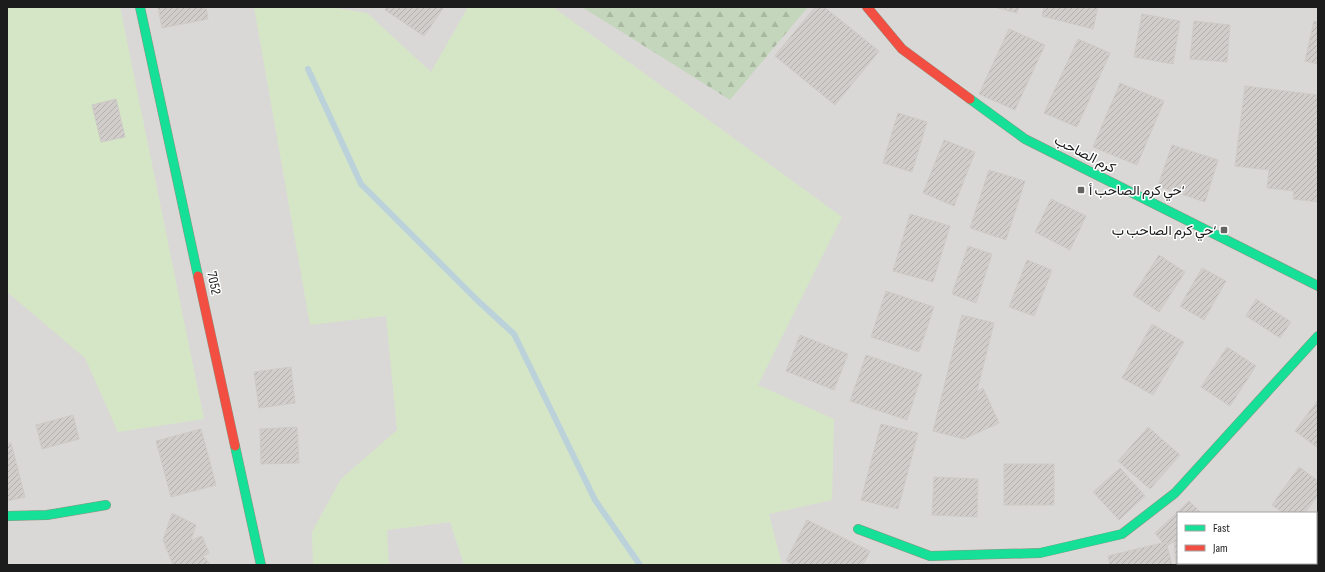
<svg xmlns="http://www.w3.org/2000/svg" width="1325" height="572" viewBox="0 0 1325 572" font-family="'Sofia Sans Condensed',Vazirmatn,sans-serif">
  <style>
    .residential { fill: #dad8d6; fill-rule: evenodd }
    .grass { fill: #d5e6c6 }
    .forest { fill: url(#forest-firs) }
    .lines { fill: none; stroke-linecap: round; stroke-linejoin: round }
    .stream { stroke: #bbd2db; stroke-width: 6 }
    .building { fill: url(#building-hatch); stroke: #cecbc7 }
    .fast-casing { stroke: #90927f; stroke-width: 10 }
    .jam-casing { stroke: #90927f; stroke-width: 10 }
    .fast { stroke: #16e098; stroke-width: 9 }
    .jam { stroke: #f24e42; stroke-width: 9 }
    .poi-dot { fill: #646462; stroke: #fff; stroke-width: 1.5 }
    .labels { text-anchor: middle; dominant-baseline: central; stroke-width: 3; stroke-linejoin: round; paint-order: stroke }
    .street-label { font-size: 14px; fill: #1c1c1c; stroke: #fff }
    .poi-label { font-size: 14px; fill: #1c1c1c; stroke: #fff; text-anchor: start }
  </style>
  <defs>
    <pattern id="forest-firs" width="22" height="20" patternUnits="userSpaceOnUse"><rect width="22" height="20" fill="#c4d7bc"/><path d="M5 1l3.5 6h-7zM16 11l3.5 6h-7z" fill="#a8b8a1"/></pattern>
    <pattern id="building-hatch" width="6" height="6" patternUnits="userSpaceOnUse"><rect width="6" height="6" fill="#d0cdca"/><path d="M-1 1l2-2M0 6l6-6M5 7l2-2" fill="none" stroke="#b2afad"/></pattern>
  </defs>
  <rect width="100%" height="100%" fill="#ebe9e5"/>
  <path class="residential" d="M7,7H1318V565H7ZM1178,513H1316V563H1178Z"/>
  <g class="grass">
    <polygon points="7,7 120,7 204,419 118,432 85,358 7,292"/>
    <polygon points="254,7 329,7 367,13 431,72 468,7 553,7 842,217 758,385 834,419 832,500 769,514 782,565 464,565 450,522 387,530 389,565 313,565 312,532 341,479 397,430 386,316 310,325"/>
  </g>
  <polygon class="forest" points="582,7 808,7 730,100"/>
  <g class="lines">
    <polyline class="stream" points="308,69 361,184 477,300 514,334 595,500 640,565"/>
  </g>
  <g class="building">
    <polygon points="158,7 206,7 208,19 162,28"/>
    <polygon points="387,7 444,7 424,36 385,10"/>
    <polygon points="815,7 824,7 879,51 835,105 775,56"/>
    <polygon points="994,7 1019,7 1017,13"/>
    <polygon points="1044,7 1098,7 1093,29 1042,16"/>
    <polygon points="1142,14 1180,21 1173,64 1134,57"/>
    <polygon points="1194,21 1230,25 1227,62 1190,59"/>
    <polygon points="1314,21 1318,22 1318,64 1305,61"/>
    <polygon points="1009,29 1045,45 1015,110 979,94"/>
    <polygon points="1078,39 1110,53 1077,127 1044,113"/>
    <polygon points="1120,83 1164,101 1137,165 1093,147"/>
    <polygon points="1245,86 1318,95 1318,202 1293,199 1294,191 1267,188 1269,170 1235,166"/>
    <polygon points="116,99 125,137 101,142 92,105"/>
    <polygon points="898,113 927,122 912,172 883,163"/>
    <polygon points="944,140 975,152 954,206 923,193"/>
    <polygon points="1172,145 1218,160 1205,202 1158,186"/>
    <polygon points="989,170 1025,181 1006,240 970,228"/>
    <polygon points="1051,199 1086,216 1070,250 1035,232"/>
    <polygon points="910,214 950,226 933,282 893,271"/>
    <polygon points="968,246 992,254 976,303 952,294"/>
    <polygon points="1159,255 1185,272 1159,312 1133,295"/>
    <polygon points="1027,260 1052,270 1034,316 1009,307"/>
    <polygon points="1202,268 1226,281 1204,320 1180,306"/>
    <polygon points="886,291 934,307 919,352 871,337"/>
    <polygon points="1256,299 1291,322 1280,338 1246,316"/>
    <polygon points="962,315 994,323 977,391 983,388 999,423 964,439 933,431"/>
    <polygon points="1152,324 1184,342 1153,395 1122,378"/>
    <polygon points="800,335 848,354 834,390 786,371"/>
    <polygon points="1227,347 1256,366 1230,406 1201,387"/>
    <polygon points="866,355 922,374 907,420 850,401"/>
    <polygon points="291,367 295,403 259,408 254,372"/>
    <polygon points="1318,400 1318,448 1295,431"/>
    <polygon points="73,415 79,439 42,449 36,425"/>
    <polygon points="881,424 918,433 898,509 861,500"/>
    <polygon points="297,427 299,463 261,464 260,429"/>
    <polygon points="1148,427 1180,455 1150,489 1118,461"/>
    <polygon points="201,429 216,485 171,497 156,441"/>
    <polygon points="11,443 25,497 7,501 7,444"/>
    <rect x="1004" y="464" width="50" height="41"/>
    <polygon points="1299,467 1318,481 1318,495 1305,513 1283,513 1272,505"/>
    <polygon points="1120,468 1145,496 1119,520 1093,492"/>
    <polygon points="934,477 978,479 977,517 932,515"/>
    <polygon points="1189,501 1201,513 1178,513 1178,563 1228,563 1228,565 1176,565 1174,541 1166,547 1155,533"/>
    <polygon points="172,513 196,525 191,540 202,536 209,553 203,556 211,565 173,565 163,540"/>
    <polygon points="807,520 870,551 863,565 794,565 786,561"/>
    <polygon points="1166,542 1172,565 1110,565 1108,556"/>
  </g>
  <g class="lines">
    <defs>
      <g id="fast">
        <polyline points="140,7 198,276"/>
        <polyline points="970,99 1025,139 1318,286"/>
        <polyline points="235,446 261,565"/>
        <polyline points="7,516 47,515 106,505"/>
        <polyline points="858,529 930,556 1040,553 1122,534 1175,493 1318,336"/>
      </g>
      <g id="jam">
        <polyline points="867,7 902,49 970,99"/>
        <polyline points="198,276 235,446"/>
      </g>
    </defs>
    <use href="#fast" class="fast-casing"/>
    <use href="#jam" class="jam-casing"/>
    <use href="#fast" class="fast"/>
    <use href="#jam" class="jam"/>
  </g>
  <g class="poi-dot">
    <rect x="1077" y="186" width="8" height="8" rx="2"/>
    <rect x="1220" y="226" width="8" height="8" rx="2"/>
  </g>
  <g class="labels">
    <g class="street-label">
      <text transform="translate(1085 154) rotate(27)">كرم الصاحب</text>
      <text transform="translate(214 283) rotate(78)">7052</text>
    </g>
    <g class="poi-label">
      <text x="1089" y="190">حي كرم الصاحب أ‘</text>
      <text x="1216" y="230" text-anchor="end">حي كرم الصاحب ب‘</text>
    </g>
  </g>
  <rect width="1325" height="572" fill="none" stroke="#1c1c1c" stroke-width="16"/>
  <rect x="1177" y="512" width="140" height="52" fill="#ffffff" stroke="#a4a4a4"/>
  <rect x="1185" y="525" width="20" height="6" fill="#16e098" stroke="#a4a4a4"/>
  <text x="1213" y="532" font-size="12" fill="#1c1c1c">Fast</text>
  <rect x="1185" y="545" width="20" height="6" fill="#f24e42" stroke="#a4a4a4"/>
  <text x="1213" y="552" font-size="12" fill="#1c1c1c">Jam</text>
</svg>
